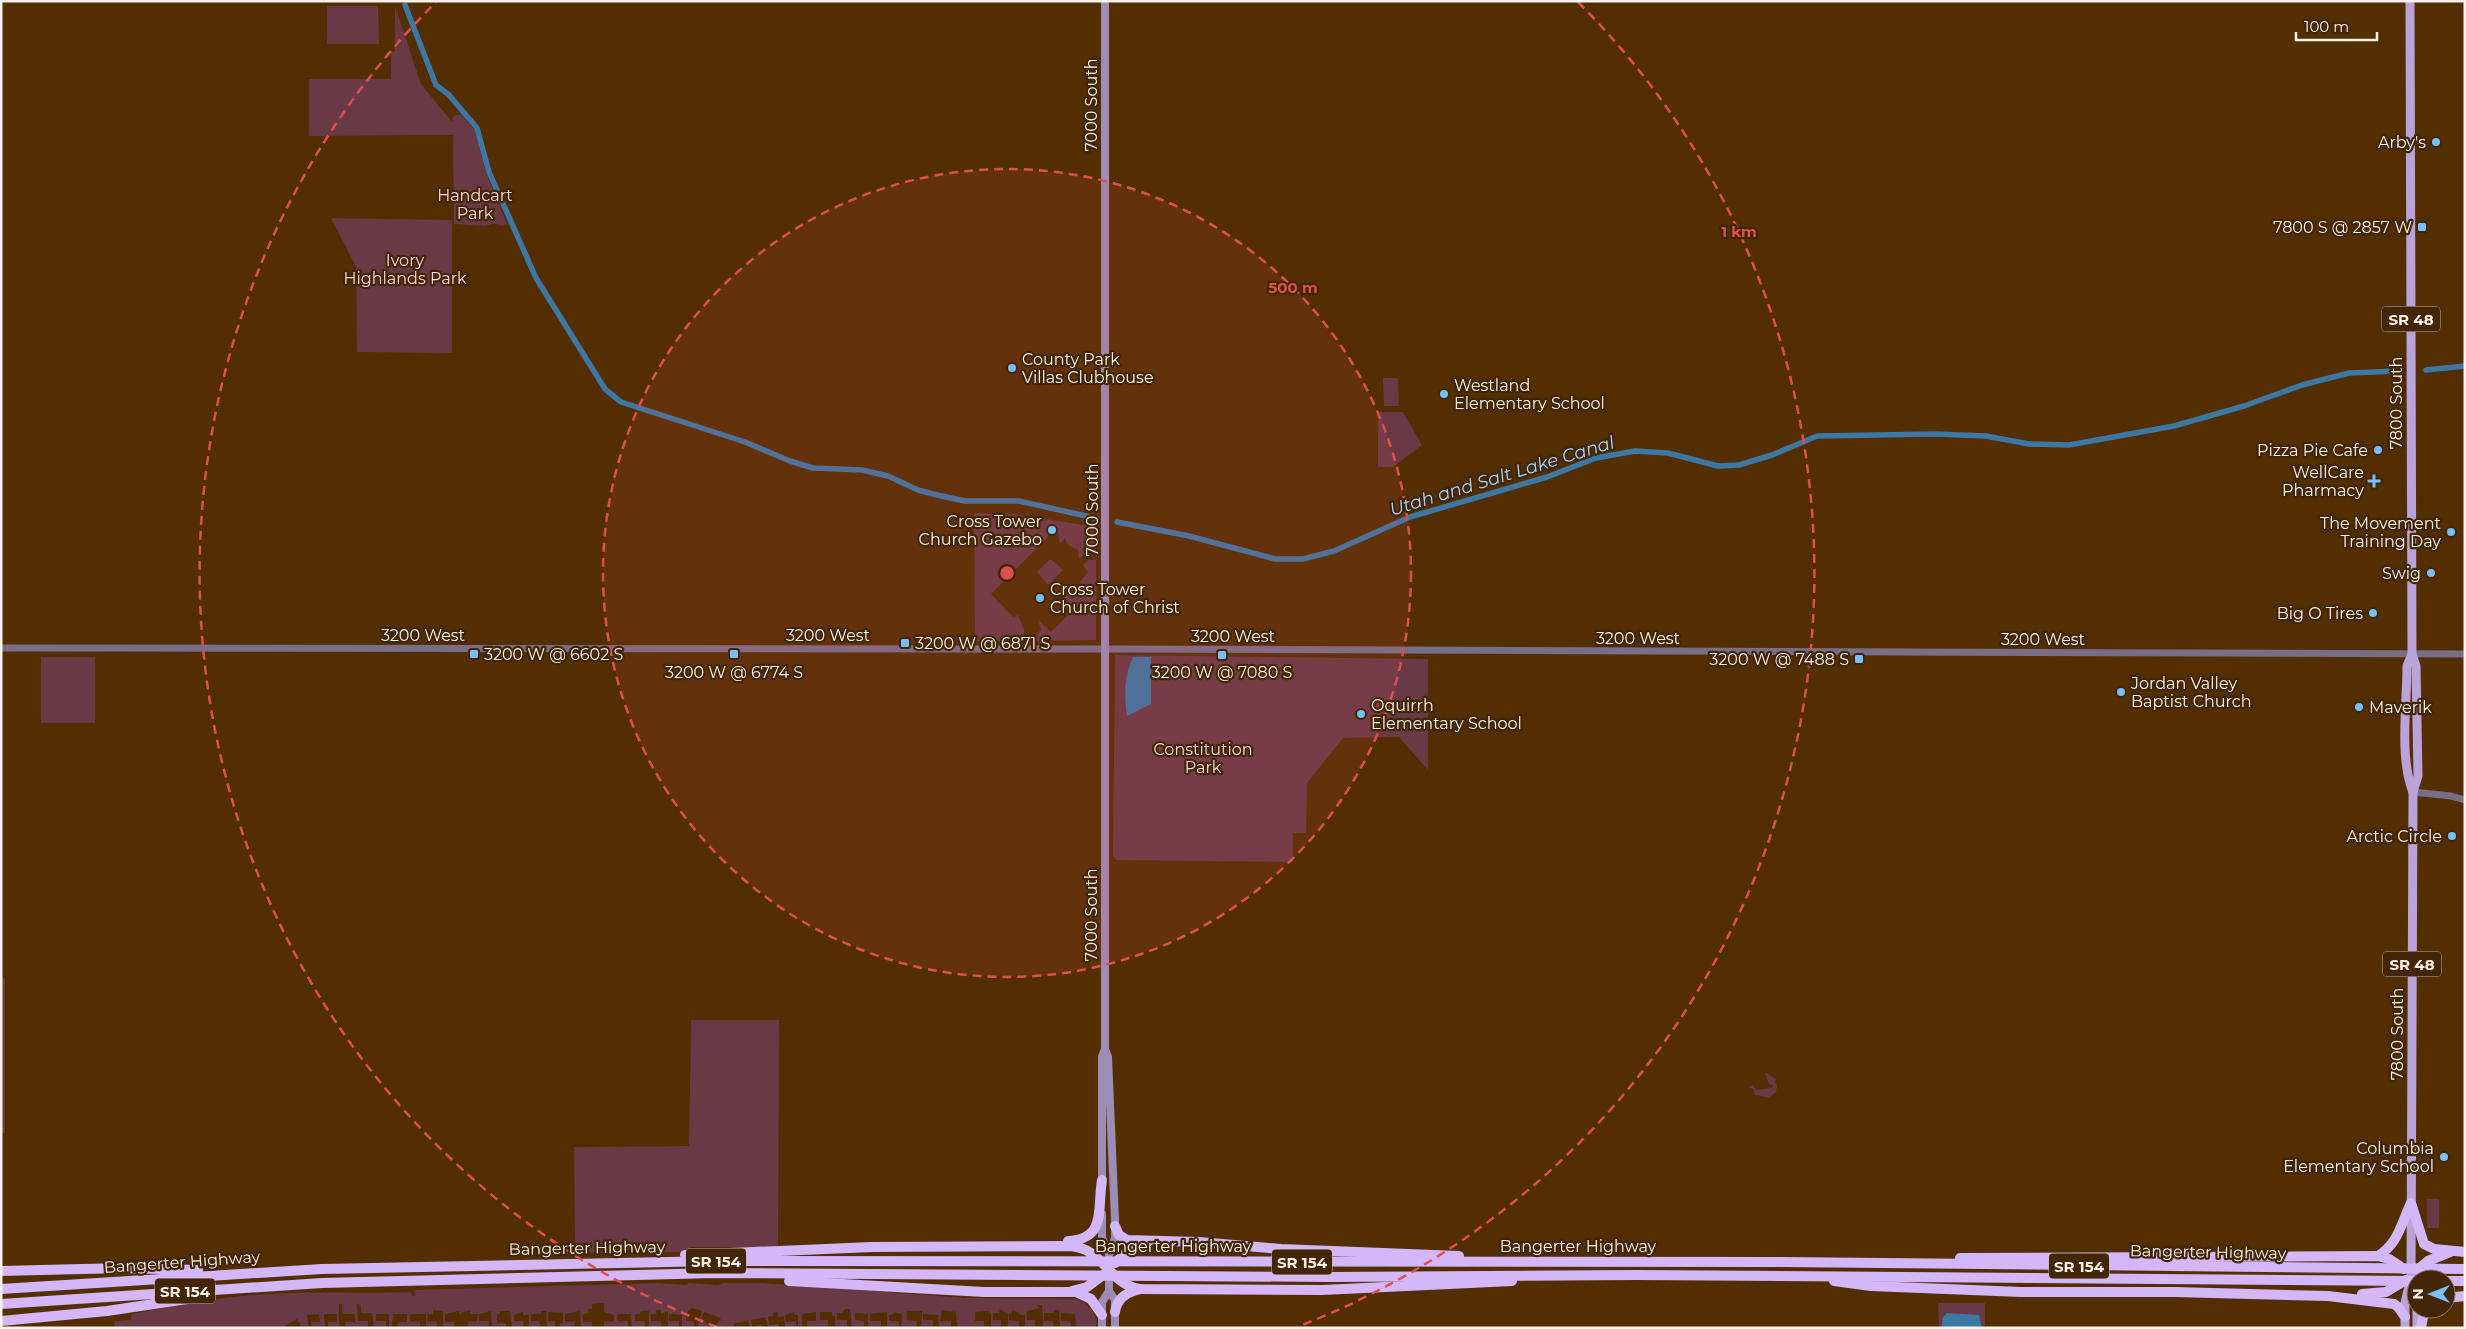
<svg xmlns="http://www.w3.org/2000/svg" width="2466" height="1329" viewBox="0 0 2466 1329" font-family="Montserrat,sans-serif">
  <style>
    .green { fill: #6a3946 }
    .water { fill: #3d77a4 }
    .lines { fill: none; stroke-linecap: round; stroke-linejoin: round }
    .canal { stroke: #3d77a4; stroke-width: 5.5 }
    .tertiary { stroke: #796e88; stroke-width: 7 }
    .secondary { stroke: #9d8cb5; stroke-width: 8 }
    .primary { stroke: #b9a3d8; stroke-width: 9 }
    .motorway { stroke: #d3b7f8; stroke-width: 10 }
    .ring { fill: none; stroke: #de504f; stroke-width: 2.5; stroke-dasharray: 9 6 }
    .poi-dot { fill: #78bff7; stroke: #422607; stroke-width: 2 }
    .labels { text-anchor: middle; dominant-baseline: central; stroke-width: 4.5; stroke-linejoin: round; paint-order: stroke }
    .shield { fill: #422607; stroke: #c4b5a6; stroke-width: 1 }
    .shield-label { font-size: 15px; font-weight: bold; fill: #fcf2ea }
    .street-label { font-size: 16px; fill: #fcf2ea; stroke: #422607 }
    .poi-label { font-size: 16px; fill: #fcf2ea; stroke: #422607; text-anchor: end }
    .park-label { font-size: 16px; fill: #ffd4dd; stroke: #422607 }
    .water-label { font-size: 18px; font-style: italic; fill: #a6d5fc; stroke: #422607 }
    .centre { fill: #de504f; stroke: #422607; stroke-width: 2.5 }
    .ring-label { font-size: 15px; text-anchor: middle; font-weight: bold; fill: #de504f; stroke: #422607; stroke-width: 4.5; stroke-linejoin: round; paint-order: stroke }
  </style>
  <rect width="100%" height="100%" fill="#522e01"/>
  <g class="green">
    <polygon points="327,6 378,6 379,44 327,44"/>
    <polygon points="395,6 421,84 452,122 453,116 461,114 476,132 486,173 507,224 501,226 495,223 485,226 454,224 453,135 309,136 309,79 391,79 391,52 395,51"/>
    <polygon points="331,218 452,220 452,353 357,352 356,267"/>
    <polygon points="1383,378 1398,378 1399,406 1384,406"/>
    <polygon points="1378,412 1403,412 1422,445 1393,467 1378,467"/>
    <polygon points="974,513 1014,514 1096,527 1096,553 1085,553 1079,559 1078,550 1067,544 1065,538 1060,544 1058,533 1054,532 1054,528 1051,528 1047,538 991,594 1013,617 1018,615 1024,630 1024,641 975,641"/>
    <polygon points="1049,560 1052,560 1063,570 1048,585 1037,572"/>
    <polygon points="1088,560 1096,560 1096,640 1032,641 1032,638 1041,630 1038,620 1051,632 1070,613 1060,602 1068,594 1072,598 1081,588 1080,582 1088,572 1083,565"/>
    <polygon points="1115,655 1428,659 1428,770 1399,737 1343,738 1307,783 1306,833 1293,833 1293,862 1116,860 1113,855"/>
    <rect x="41" y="657" width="54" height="66"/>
    <rect x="1" y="978" width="4" height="155"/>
    <polygon points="691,1020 779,1020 778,1248 690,1247 690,1252 575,1253 574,1147 689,1146"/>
    <polygon points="1767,1073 1776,1079 1775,1082 1777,1086 1776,1092 1769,1098 1754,1094 1754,1089 1748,1087 1753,1085 1756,1090 1772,1088 1773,1085 1769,1084 1765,1074"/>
    <rect x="2427" y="1199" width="12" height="29"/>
    <path d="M655,1283L687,1285L688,1283L718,1285L723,1283H761L966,1298L1077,1299C1088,1304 1099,1315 1096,1328H1076L1075,1314L1061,1313V1321H1070L1071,1327H1060L1059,1310H1054V1313H1044V1321H1053L1054,1328L1043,1327L1042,1305H1038V1309L1027,1311V1320H1035V1327L1025,1328V1315H1020L1019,1313L1013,1311L1009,1314V1320L1019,1321V1328H1008V1314L1000,1309L999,1313H993V1320H1001V1328H991V1314L988,1311L975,1312V1321H984V1328H957L956,1312L942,1310L940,1321H951V1328H939L938,1315L923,1314V1320H933V1328H921L922,1311H907V1320L917,1321L916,1328H901L902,1314L894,1312V1314L889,1315V1321H899V1328H887V1312L870,1314V1321H881V1328H868V1314L855,1313V1320L864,1321V1328H852L850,1309H845L842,1313H837V1320H847V1328H835V1316H832V1312H820V1320H828V1328H807V1321H816V1312L802,1314V1328H798V1315H795L794,1312L785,1315L786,1322L796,1321V1328H785L784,1316L778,1317V1312L773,1313V1316L768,1317L769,1325L779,1324V1328H768L765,1317L751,1320L752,1327L762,1325L763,1328H750L748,1320L734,1324L733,1328L730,1326L714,1328L721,1318L704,1312L701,1318L709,1324L707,1328H697L702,1311L692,1308L686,1313V1321H694V1328H682V1315L669,1314V1321H679V1328H668V1311L661,1314V1310H656V1314H651V1321H661L662,1328H649V1311H641L640,1314H635V1321H645V1328H632L631,1314H618L617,1321H628V1328H604V1322L614,1321V1315L604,1312V1303L592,1304V1309H588V1313L583,1314V1322H592V1328H581L580,1311L565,1314V1322L575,1321L574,1328H560V1323H563V1313L548,1312V1321H555V1328H547L546,1311H541V1314H531V1321H539L541,1328H529V1315H523V1312L514,1315V1321H524L523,1328H512L510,1311H500V1314H497V1322L506,1323V1328H492L491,1311L479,1314V1321H489V1328H468V1322L477,1321L478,1314H470V1310L461,1313V1317L459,1311L445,1314V1322H454V1328H443V1311L433,1310V1314H428L427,1321L437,1322V1328H426V1314H410V1321L420,1322V1328H397L398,1322H407V1314H393L392,1328H389V1314H376V1321H386V1328H374L372,1313H361V1305L357,1304L358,1321H368V1328H346L345,1322H355V1314H343L342,1304H339V1328H328V1322H337V1314H324L325,1328H312L311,1322H320L319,1314L307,1315L309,1328H298L301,1326L297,1319L285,1326L286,1328H115L114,1321L131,1320L132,1314C176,1305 221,1297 267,1294C315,1291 362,1294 410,1292L413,1296L415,1295L414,1290L627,1284L628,1286L632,1284Z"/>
    <polygon points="1938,1303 1985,1303 1985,1328 1939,1328"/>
  </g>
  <g class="water">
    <path d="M1133,657H1151V704L1127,716C1124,695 1124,676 1133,657Z"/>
    <polygon points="1947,1313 1979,1315 1982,1328 1941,1328 1943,1317"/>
  </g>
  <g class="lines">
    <g class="canal">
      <polyline points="405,5 436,85 449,95 477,128 489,172 536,278 605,389 621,402 745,442 790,461 813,468 862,470 888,476 918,490 937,495 965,501 1019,501 1095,518"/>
      <polyline points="2426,370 2465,366"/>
      <polyline points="1117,522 1189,536 1275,559 1303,559 1334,551 1410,517 1547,477 1596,458 1635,451 1668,453 1718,466 1739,465 1772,455 1817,436 1935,434 1986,436 2029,444 2069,445 2174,426 2244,406 2302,385 2349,373 2398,371"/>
    </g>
    <g class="tertiary">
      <polyline points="1,648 1106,649 2465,654"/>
      <polyline points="2413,792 2451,796 2465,800"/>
    </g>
    <g class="secondary">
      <polyline points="1105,1049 1108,1057 1115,1220 1115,1238 1109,1255"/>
      <polyline points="1102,1185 1102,1057 1105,1049 1105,1"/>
      <polyline points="1102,1214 1102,1238 1109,1253"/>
      <polyline points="1109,1271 1109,1291 1115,1300 1115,1328"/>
      <polyline points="1102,1328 1102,1302 1109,1291"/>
    </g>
    <g class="primary">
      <polyline points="2410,1 2412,654 2416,666 2418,776 2413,792 2411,1276 2416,1296"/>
      <path d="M2412,654L2407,666C2407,704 2399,758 2413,792"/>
      <polyline points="2405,1328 2405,1303 2411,1278"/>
      <polyline points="2417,1328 2417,1309"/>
    </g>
    <g class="motorway">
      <polyline points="2411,1203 2424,1244 2434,1249 2465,1252"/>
      <polyline points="1115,1226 1119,1235 1127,1240 1199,1242 1281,1249 1459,1256"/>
      <path d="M1068,1241C1107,1239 1097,1209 1102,1180"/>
      <path d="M685,1255L872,1247L1070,1246C1104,1248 1108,1284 1140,1289L1322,1290L1512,1281"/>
      <path d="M2378,1256C2398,1244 2401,1224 2411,1203"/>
      <polyline points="1960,1258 2378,1256 2389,1259 2404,1269"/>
      <polyline points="1115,1263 1127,1252 1147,1243"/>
      <polyline points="2417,1270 2428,1261 2450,1252"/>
      <polyline points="1,1271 123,1268 198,1270"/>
      <polyline points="789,1281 984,1292 1076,1292 1091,1299 1102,1315"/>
      <polyline points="1834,1281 1871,1286 2021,1292 2175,1292 2328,1296 2394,1304 2398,1307 2405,1317"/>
      <polyline points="2446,1281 2465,1281"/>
      <polyline points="1,1289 322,1269 717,1261 1782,1262 2465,1269"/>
      <polyline points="1072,1291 1087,1287 1103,1275"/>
      <polyline points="2362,1294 2386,1292 2406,1280"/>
      <polyline points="2446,1298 2465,1296"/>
      <polyline points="1,1304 322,1283 716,1273 1329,1277 1637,1275 2416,1281"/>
      <path d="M1115,1312C1117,1297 1128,1292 1141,1289"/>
      <polyline points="1,1321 107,1311 207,1296"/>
      <polyline points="2421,1328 2423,1317 2429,1309"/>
    </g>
  </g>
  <circle cx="1007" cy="573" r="404" fill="#de504f" fill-opacity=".12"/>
  <g class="ring">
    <circle cx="1007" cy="573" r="404"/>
    <path d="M717 1327A808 808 0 0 1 436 2M1578 2A808 808 0 0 1 1297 1327"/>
  </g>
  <g class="poi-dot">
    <circle cx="2436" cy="142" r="5"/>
    <rect x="2417" y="222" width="10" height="10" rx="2.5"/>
    <circle cx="1012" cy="368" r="5"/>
    <circle cx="1444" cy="394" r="5"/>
    <circle cx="2378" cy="450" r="5"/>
    <path d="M2371.5 473.5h5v5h5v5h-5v5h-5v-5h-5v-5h5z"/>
    <circle cx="1052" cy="530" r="5"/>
    <circle cx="2451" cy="532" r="5"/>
    <circle cx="2431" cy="573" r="5"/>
    <circle cx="1040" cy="598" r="5"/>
    <circle cx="2373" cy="613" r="5"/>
    <rect x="900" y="638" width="10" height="10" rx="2.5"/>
    <rect x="469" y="649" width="10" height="10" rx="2.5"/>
    <rect x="729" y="649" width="10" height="10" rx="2.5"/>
    <rect x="1217" y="650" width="10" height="10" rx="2.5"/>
    <rect x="1854" y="654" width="10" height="10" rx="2.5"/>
    <circle cx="2121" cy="692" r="5"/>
    <circle cx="2359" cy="707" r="5"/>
    <circle cx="1361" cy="714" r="5"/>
    <circle cx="2452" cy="836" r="5"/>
    <circle cx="2444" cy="1157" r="5"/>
  </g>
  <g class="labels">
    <g class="shield">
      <rect x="2382" y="306.5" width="58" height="25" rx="4"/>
      <rect x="2383" y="951.5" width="58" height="25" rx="4"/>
      <rect x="686" y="1248.5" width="60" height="25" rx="4"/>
      <rect x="1272" y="1249.5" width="60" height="25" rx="4"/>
      <rect x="2049" y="1253.5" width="60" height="25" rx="4"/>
      <rect x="155" y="1278.5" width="60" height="25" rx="4"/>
    </g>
    <g class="shield-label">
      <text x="2411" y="319">SR 48</text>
      <text x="2412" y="964">SR 48</text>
      <text x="716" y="1261">SR 154</text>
      <text x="1302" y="1262">SR 154</text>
      <text x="2079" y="1266">SR 154</text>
      <text x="185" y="1291">SR 154</text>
    </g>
    <g class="street-label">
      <text transform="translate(1091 105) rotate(-90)">7000 South</text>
      <text transform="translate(2396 403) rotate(-90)">7800 South</text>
      <text transform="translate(1092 510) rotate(-90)">7000 South</text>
      <text x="423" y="635">3200 West</text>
      <text x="828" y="635">3200 West</text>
      <text x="1233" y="636">3200 West</text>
      <text x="1638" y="638">3200 West</text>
      <text x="2043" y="639">3200 West</text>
      <text transform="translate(1091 915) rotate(-90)">7000 South</text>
      <text transform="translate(2397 1034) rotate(-90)">7800 South</text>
      <text x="1173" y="1246">Bangerter Highway</text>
      <text x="1578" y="1246">Bangerter Highway</text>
      <text transform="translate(587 1248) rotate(-1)">Bangerter Highway</text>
      <text transform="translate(2208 1252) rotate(1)">Bangerter Highway</text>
      <text transform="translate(182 1262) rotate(-4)">Bangerter Highway</text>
    </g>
    <g class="poi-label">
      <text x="2426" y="142">Arby's</text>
      <text x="2412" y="227">7800 S @ 2857 W</text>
      <text x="1022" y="359" text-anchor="start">County Park<tspan x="1022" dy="18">Villas Clubhouse</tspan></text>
      <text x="1454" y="385" text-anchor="start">Westland<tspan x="1454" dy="18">Elementary School</tspan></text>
      <text x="2368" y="450">Pizza Pie Cafe</text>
      <text x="2364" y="472">WellCare<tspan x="2364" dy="18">Pharmacy</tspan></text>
      <text x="1042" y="521">Cross Tower<tspan x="1042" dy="18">Church Gazebo</tspan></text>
      <text x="2441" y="523">The Movement<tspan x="2441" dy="18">Training Day</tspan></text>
      <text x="2421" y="573">Swig</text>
      <text x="1050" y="589" text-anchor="start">Cross Tower<tspan x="1050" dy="18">Church of Christ</tspan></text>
      <text x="2363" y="613">Big O Tires</text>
      <text x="915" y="643" text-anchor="start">3200 W @ 6871 S</text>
      <text x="484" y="654" text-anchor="start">3200 W @ 6602 S</text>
      <text x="1849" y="659">3200 W @ 7488 S</text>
      <text x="734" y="672" text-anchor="middle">3200 W @ 6774 S</text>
      <text x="1222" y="672" text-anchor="middle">3200 W @ 7080 S</text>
      <text x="2131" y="683" text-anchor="start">Jordan Valley<tspan x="2131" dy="18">Baptist Church</tspan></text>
      <text x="1371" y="705" text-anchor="start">Oquirrh<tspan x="1371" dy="18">Elementary School</tspan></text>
      <text x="2369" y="707" text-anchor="start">Maverik</text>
      <text x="2442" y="836">Arctic Circle</text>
      <text x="2434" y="1148">Columbia<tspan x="2434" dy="18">Elementary School</tspan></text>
    </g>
    <g class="park-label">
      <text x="475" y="195">Handcart<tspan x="475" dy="18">Park</tspan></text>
      <text x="405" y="260">Ivory<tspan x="405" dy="18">Highlands Park</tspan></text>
      <text x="1203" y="749">Constitution<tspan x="1203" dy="18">Park</tspan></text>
    </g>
    <g class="water-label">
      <text transform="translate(1502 476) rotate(-17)">Utah and Salt Lake Canal</text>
    </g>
  </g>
  <circle cx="1007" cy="573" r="8" class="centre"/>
  <g class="ring-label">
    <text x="1739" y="237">1 km</text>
    <text x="1293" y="293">500 m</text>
  </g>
  <rect width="2466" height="1329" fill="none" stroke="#fcf2ea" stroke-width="5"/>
  <g transform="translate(2431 1294) rotate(270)"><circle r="24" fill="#422607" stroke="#8c7862"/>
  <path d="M0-4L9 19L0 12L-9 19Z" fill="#78bff7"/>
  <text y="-8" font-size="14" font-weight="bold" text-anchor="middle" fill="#fcf2ea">N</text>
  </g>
  <path d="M2296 32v8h81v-8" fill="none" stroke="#fcf2ea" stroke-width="2.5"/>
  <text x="2304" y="32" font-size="15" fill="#fcf2ea" stroke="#422607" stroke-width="4" paint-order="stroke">100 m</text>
</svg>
